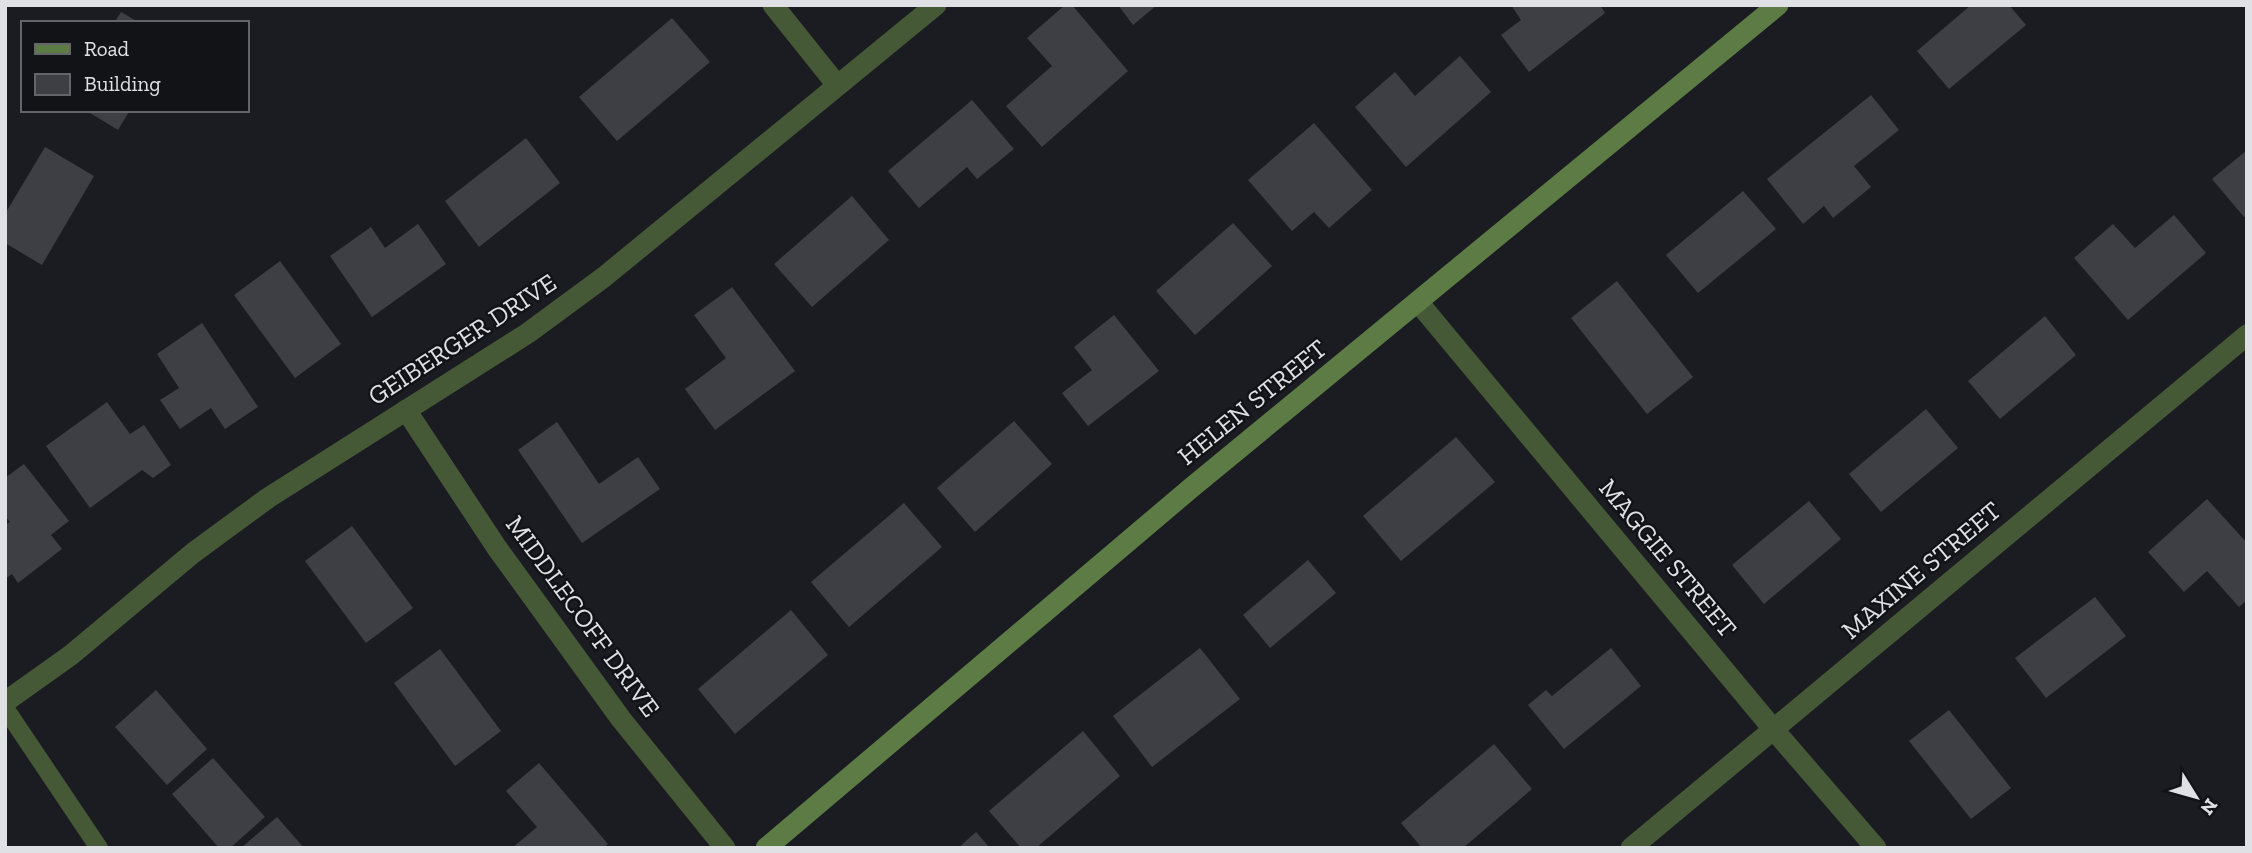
<svg xmlns="http://www.w3.org/2000/svg" width="2252" height="853" viewBox="0 0 2252 853" font-family="'Zilla Slab',serif">
  <style>
    .building { fill: #3e3f44 }
    .lines { fill: none; stroke-linecap: round; stroke-linejoin: round }
    .lane { stroke: #465937; stroke-width: 18 }
    .street { stroke: #465937; stroke-width: 21 }
    .secondary { stroke: #5c7b45; stroke-width: 21 }
    .labels { text-anchor: middle; dominant-baseline: central; stroke-width: 5; stroke-linejoin: round; paint-order: stroke }
    .street-label { font-size: 26px; fill: #e0e1e4; stroke: #121317 }
  </style>
  <rect width="100%" height="100%" fill="#1b1c21"/>
  <g class="building">
    <polygon points="1065,5 1072,5 1128,71 1042,147 1006,106 1052,66 1027,38"/>
    <polygon points="1118,5 1157,5 1133,25"/>
    <polygon points="1511,5 1600,5 1605,13 1529,72 1501,35 1521,20"/>
    <polygon points="1971,5 2009,5 2026,25 1949,89 1917,51"/>
    <polygon points="121,12 140,23 114,23"/>
    <polygon points="672,18 710,62 617,141 579,97"/>
    <polygon points="1460,56 1491,92 1406,167 1355,107 1395,72 1415,96"/>
    <polygon points="1871,95 1899,130 1854,166 1871,187 1833,218 1824,206 1803,224 1767,179"/>
    <polygon points="972,100 1014,149 977,179 967,167 919,208 888,171"/>
    <polygon points="85,110 130,110 118,130"/>
    <polygon points="1314,123 1372,190 1329,228 1314,212 1292,231 1248,180"/>
    <polygon points="526,138 560,183 479,247 445,201"/>
    <polygon points="45,147 94,176 42,265 5,243 5,214"/>
    <polygon points="2247,150 2247,215 2244,217 2212,179"/>
    <polygon points="1743,191 1776,229 1698,293 1666,255"/>
    <polygon points="852,196 889,240 812,307 774,264"/>
    <polygon points="2174,215 2206,253 2128,320 2074,258 2113,224 2135,248"/>
    <polygon points="1233,223 1272,266 1195,335 1156,291"/>
    <polygon points="418,224 446,264 372,317 330,256 371,227 385,248"/>
    <polygon points="280,261 341,344 295,378 234,295"/>
    <polygon points="1617,281 1693,377 1647,414 1571,318"/>
    <polygon points="732,287 795,371 715,430 685,389 726,358 694,315"/>
    <polygon points="1114,315 1159,371 1088,426 1062,393 1092,370 1074,347"/>
    <polygon points="2045,316 2076,355 2000,419 1968,381"/>
    <polygon points="202,323 258,407 225,429 211,408 180,429 160,400 179,388 157,354"/>
    <polygon points="107,402 130,434 144,425 171,465 153,478 142,470 90,508 46,446"/>
    <polygon points="1926,409 1958,448 1881,512 1849,474"/>
    <polygon points="1014,421 1052,464 975,532 937,488"/>
    <polygon points="557,422 599,484 638,457 660,489 582,543 518,450"/>
    <polygon points="1456,437 1495,482 1401,561 1363,516"/>
    <polygon points="24,464 69,521 51,535 62,549 18,583 12,574 5,579 5,525 10,522 5,516 5,478"/>
    <polygon points="2207,499 2247,543 2247,600 2239,607 2207,571 2184,592 2148,552"/>
    <polygon points="1809,501 1841,539 1764,604 1732,565"/>
    <polygon points="904,503 942,547 849,627 811,582"/>
    <polygon points="352,526 413,608 366,643 305,561"/>
    <polygon points="1308,560 1336,593 1270,648 1243,615"/>
    <polygon points="2095,597 2126,636 2046,698 2015,658"/>
    <polygon points="791,610 828,655 735,734 698,689"/>
    <polygon points="1200,648 1240,699 1152,767 1113,716"/>
    <polygon points="1611,648 1641,686 1564,749 1528,705 1546,690 1552,696"/>
    <polygon points="440,649 501,731 455,766 394,683"/>
    <polygon points="156,690 207,749 167,785 115,727"/>
    <polygon points="1949,710 2011,788 1971,819 1909,741"/>
    <polygon points="1083,731 1120,776 1036,848 1021,848 989,811"/>
    <polygon points="1494,744 1532,789 1463,848 1422,848 1401,823"/>
    <polygon points="213,758 265,817 230,848 219,848 172,794"/>
    <polygon points="539,763 608,844 604,848 512,848 537,827 506,791"/>
    <polygon points="277,817 304,848 241,848"/>
    <polygon points="976,832 990,848 958,848"/>
  </g>
  <g class="lines">
    <polyline class="lane" points="5,708 99,848"/>
    <g class="street">
      <polyline points="773,5 837,85"/>
      <polyline points="1418,302 1774,730 1876,848"/>
      <polyline points="406,410 497,548 621,719 725,848"/>
      <polyline points="5,702 71,655 193,553 268,498 528,333 604,277 936,5"/>
      <polyline points="1631,848 2247,335"/>
    </g>
    <polyline class="secondary" points="766,848 1191,488 1778,5"/>
  </g>
  <g class="labels">
    <g class="street-label">
      <text transform="translate(462 339) rotate(-33)">GEIBERGER DRIVE</text>
      <text transform="translate(1252 402) rotate(-39)">HELEN STREET</text>
      <text transform="translate(1668 558) rotate(50)">MAGGIE STREET</text>
      <text transform="translate(1921 570) rotate(-40)">MAXINE STREET</text>
      <text transform="translate(583 616) rotate(54)">MIDDLECOFF DRIVE</text>
    </g>
  </g>
  <rect width="2252" height="853" fill="none" stroke="#e0e1e4" stroke-width="14"/>
  <rect x="21" y="21" width="228" height="91" fill="#121317" stroke="#646569" stroke-width="2"/>
  <rect x="35" y="44" width="35" height="10" fill="#5c7b45" stroke="#646569" stroke-width="2"/>
  <text x="84" y="56" font-size="21" fill="#e0e1e4">Road</text>
  <rect x="35" y="74" width="35" height="21" fill="#3e3f44" stroke="#646569" stroke-width="2"/>
  <text x="84" y="91" font-size="21" fill="#e0e1e4">Building</text>
  <g transform="translate(2196 797) rotate(127)" stroke="#121317" stroke-width="5" paint-order="stroke">
  <path d="M0-5L12 26L0 18L-12 26Z" fill="#e0e1e4"/>
  <text y="-10" font-size="19" font-weight="bold" text-anchor="middle" fill="#e0e1e4">N</text>
  </g>
</svg>
